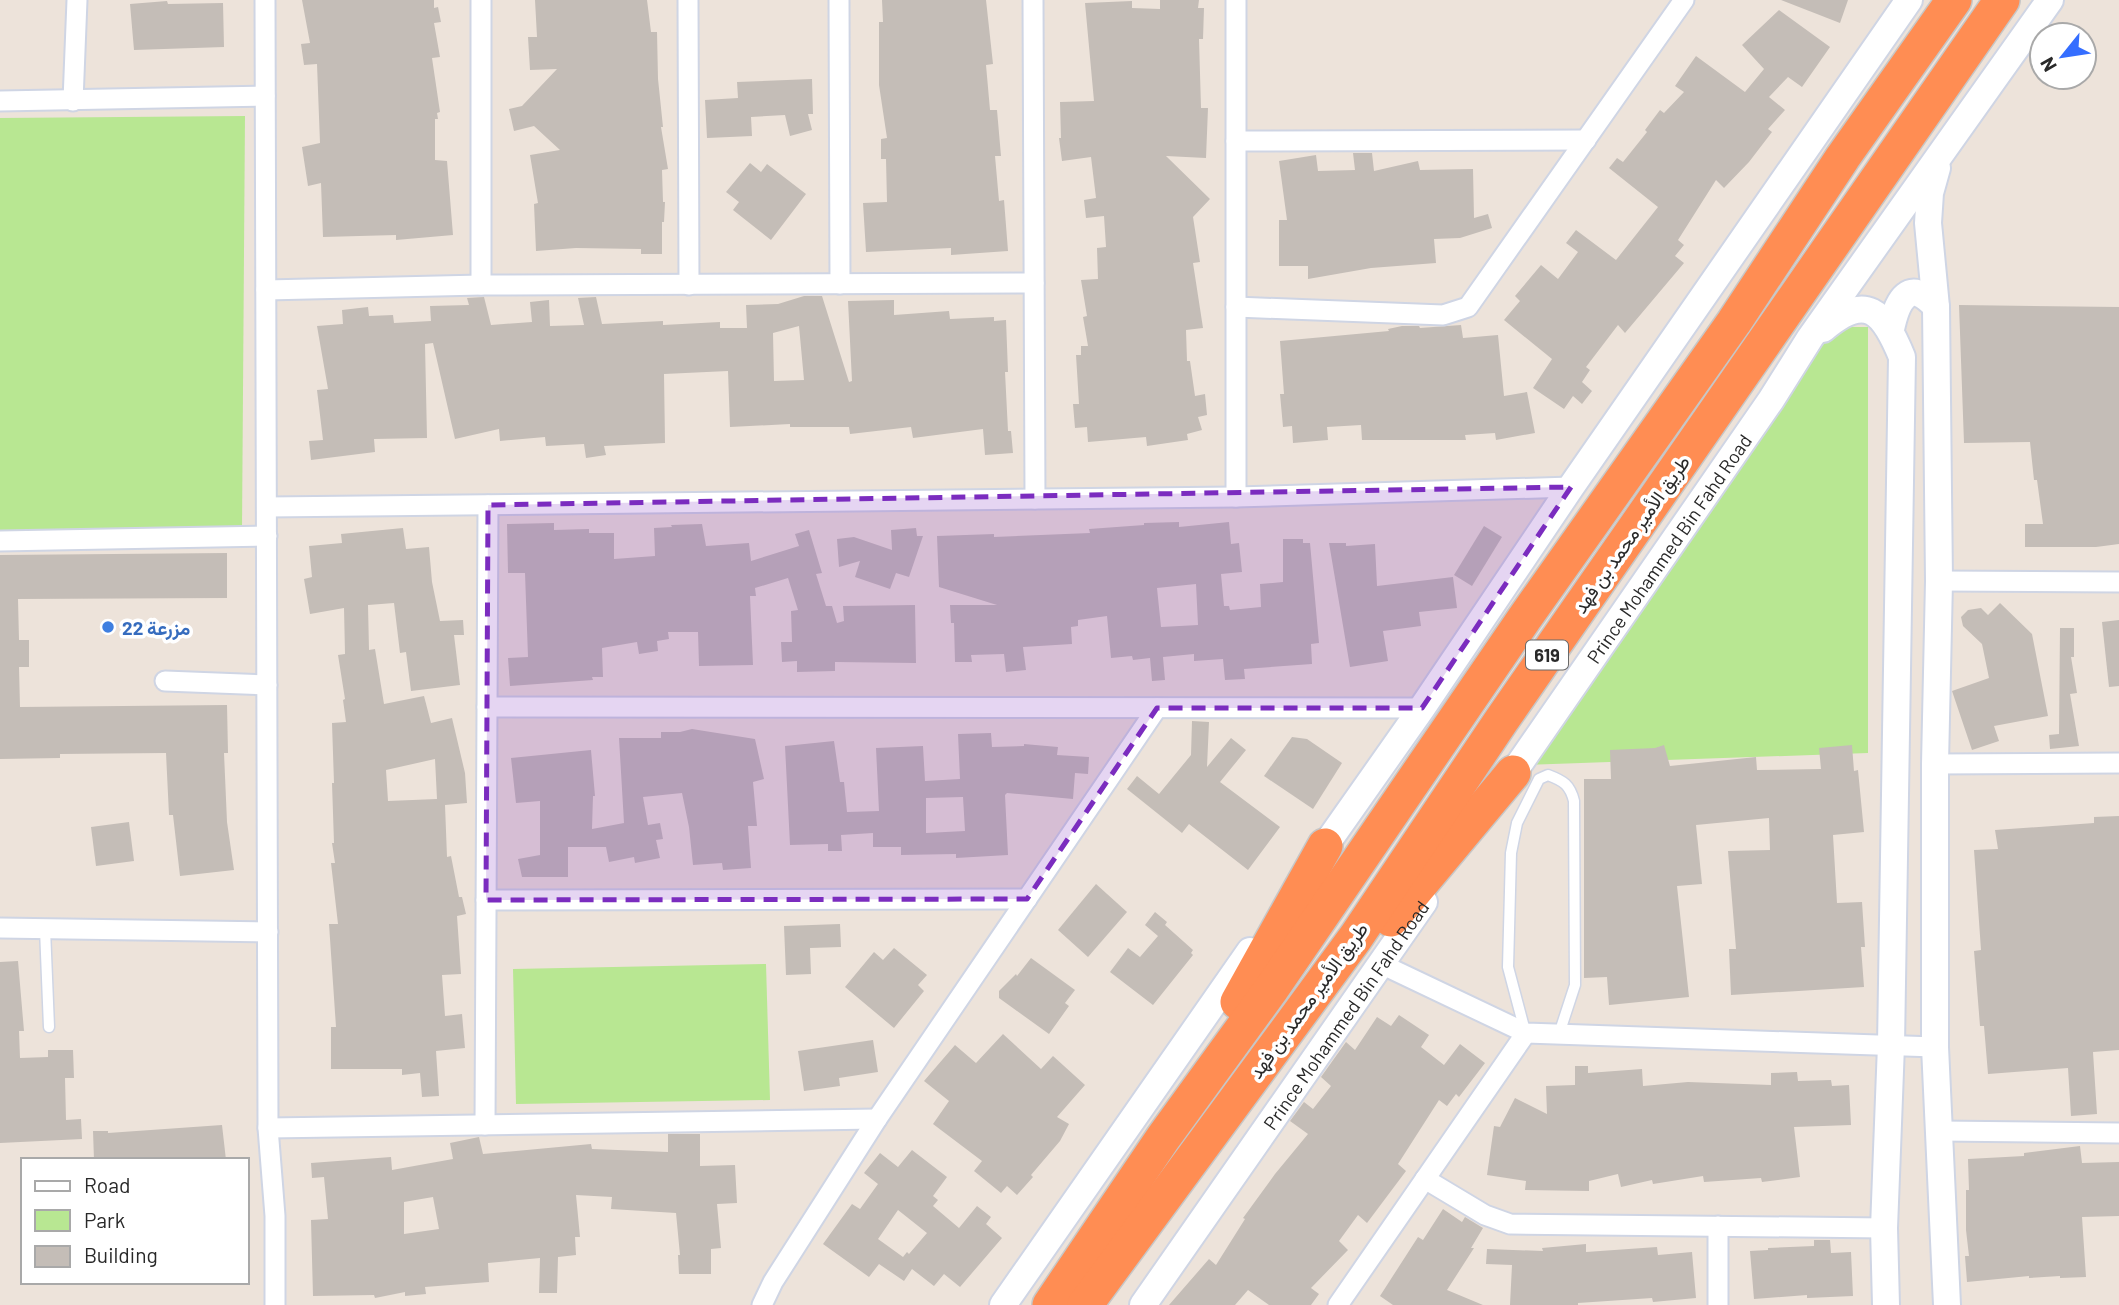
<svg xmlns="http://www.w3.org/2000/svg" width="2119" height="1305" viewBox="0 0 2119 1305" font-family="Barlow,Vazirmatn,sans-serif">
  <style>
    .green { fill: #b8e792 }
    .building { fill: #c4bdb7; fill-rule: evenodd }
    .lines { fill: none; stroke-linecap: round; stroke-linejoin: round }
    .lane-casing { stroke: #cfd5e4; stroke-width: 13 }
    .street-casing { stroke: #cfd5e4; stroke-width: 23 }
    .secondary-casing { stroke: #cfd5e4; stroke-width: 30 }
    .highway-casing { stroke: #c7c7c7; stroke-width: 38 }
    .lane { stroke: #fff; stroke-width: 10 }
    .street { stroke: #fff; stroke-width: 19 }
    .secondary { stroke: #fff; stroke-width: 26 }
    .highway { stroke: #ff8d53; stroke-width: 35 }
    .marked { fill: #7b2cbf; fill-opacity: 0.2; stroke: #7b2cbf; stroke-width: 5; stroke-dasharray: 14 9; stroke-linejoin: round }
    .shop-dot { fill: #3f7fe0; stroke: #fff; stroke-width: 2.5 }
    .labels { text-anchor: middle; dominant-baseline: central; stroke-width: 7; stroke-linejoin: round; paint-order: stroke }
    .shield { fill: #fff; stroke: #696969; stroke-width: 2 }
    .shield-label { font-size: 18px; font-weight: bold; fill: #292929 }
    .street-label { font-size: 19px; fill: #292929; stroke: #fff }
    .shop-label { font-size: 19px; font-weight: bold; fill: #366cbe; stroke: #fff; text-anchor: start }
  </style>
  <rect width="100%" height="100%" fill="#ede3da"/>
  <g class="green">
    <polygon points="245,116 242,529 0,533 0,118"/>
    <polygon points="1835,327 1868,327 1868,753 1524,765"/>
    <polygon points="766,964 770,1100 516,1104 513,969"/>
  </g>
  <g class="building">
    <polygon points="302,0 434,0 434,8 438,7 441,22 434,23 440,57 432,58 440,112 437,113 438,119 435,119 435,160 447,161 453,235 396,240 396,235 323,237 321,183 308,186 302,147 320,143 317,64 304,65 301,44 310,43"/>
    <polygon points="535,0 647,0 651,32 657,32 658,79 663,127 661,127 668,169 662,170 663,202 665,202 664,222 662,222 662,254 641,254 641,249 576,248 536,251 534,204 538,203 530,155 560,150 534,126 514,131 509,109 522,106 557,69 530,70 528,37 537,37"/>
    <polygon points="882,0 986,0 993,64 986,65 990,110 997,110 1001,156 995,156 999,201 1004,200 1008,251 951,255 951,248 866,252 863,203 887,202 886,159 881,159 881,139 887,138 879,85 879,22 883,22"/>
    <polygon points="1160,0 1199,0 1198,8 1204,8 1203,39 1199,39 1201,108 1208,108 1206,158 1166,156 1210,199 1193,217 1200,262 1193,263 1203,328 1186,330 1187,361 1190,361 1195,396 1205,394 1207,415 1198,417 1202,430 1187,434 1188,440 1147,446 1146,437 1088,442 1087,427 1075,428 1073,404 1079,404 1076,355 1081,355 1081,346 1088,346 1083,317 1087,316 1081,280 1098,279 1097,248 1106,247 1104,216 1086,218 1084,200 1096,198 1091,157 1062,161 1059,138 1061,138 1060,102 1094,101 1085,3 1132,1 1132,8 1160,9"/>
    <polygon points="1781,0 1848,0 1840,23"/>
    <polygon points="167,1 168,4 223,3 224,47 134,50 130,4"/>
    <polygon points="1779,10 1830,47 1802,87 1788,77 1769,97 1785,110 1768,129 1772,132 1749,162 1724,188 1716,180 1678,240 1684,245 1675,256 1684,263 1625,333 1618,325 1586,367 1590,370 1582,382 1592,391 1582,404 1573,396 1564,409 1533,388 1552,359 1504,320 1520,301 1515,296 1541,265 1558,279 1578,252 1566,243 1576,230 1616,260 1658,207 1609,168 1617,158 1623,162 1647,132 1645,130 1660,110 1664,113 1684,92 1675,86 1696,56 1745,92 1764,69 1742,45"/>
    <polygon points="812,79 813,114 808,114 812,130 790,136 785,115 751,117 752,136 707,138 705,100 738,98 737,82"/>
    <polygon points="1353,153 1372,153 1374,171 1418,161 1420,170 1473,169 1474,218 1488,214 1492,228 1460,238 1434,239 1436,263 1371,268 1308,279 1308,266 1279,266 1279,220 1287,220 1279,161 1316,155 1318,171 1355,170"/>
    <polygon points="750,163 761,172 767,164 806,194 771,240 733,210 739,202 726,192"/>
    <path d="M804,296H822L849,382L852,381L848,301L894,300V315L949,311L950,319L994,317V321L1006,320L1008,372H1005L1008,431H1011L1013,453L985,455L983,429L913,438L911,427L850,434L849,427H790V424L730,427L728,371L664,374L665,443L604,446L606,455L586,458L584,444L546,446L545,437L500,441L499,429L455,439L433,343L425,344L427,438L374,439L375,452L311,460L309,441L323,440L317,390L328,389L317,326L343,324L342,310L368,307L369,316L393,315L394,323L431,321L430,306L469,305L467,298L484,297L491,325L532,322L530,302L549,300L550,326L584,325L578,298L596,297L602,324L663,321V325L720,322V328H747L746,305L778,304ZM799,326L804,380L774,381L773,333Z"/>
    <polygon points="1959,305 2119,307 2119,544 2096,547 2025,547 2025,524 2043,524 2037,480 2034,480 2030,442 1964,443"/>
    <polygon points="1461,325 1463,338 1498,335 1504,396 1527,392 1535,433 1496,440 1495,433 1465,435 1466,440 1362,440 1361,425 1327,427 1328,440 1293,443 1292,426 1283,427 1280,394 1284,394 1280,341 1389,331 1388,329 1402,326 1419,326 1420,328"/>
    <path d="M1179,522V527L1229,522L1231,544L1239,543L1242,572L1221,574L1224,606H1229L1230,610L1261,607L1260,584L1283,582V539H1303V543H1310L1319,643L1311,644L1312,664L1244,669L1245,679L1225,680L1223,659L1194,661V654L1163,657L1165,680L1152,681L1150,658L1133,660L1132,656L1111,658L1107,616L1078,620V626L1071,627L1072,644L1023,647L1026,670L1006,672L1004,654L971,655L972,662H955L954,623H951L950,605H997L939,587L937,536L994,534V537L1090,533L1089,529L1144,525V523ZM1196,584L1198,625L1161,627L1157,588Z"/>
    <polygon points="554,523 554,530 589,529 589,533 614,533 614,559 655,556 654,528 672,527 671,525 702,524 706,546 749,543 751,561 799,546 795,534 809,530 822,573 816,574 826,606 832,606 837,623 844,621 843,606 915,605 916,663 835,662 835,671 797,672 797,661 782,662 781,642 792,642 791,611 798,610 788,578 755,588 756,596 750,596 753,665 699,666 698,632 668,632 669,639 657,641 658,651 639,654 637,642 602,648 603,677 592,677 593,680 510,686 508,658 528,657 525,573 508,573 507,524"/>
    <polygon points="1484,526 1502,537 1472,586 1454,575"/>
    <path d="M403,528L406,549L429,547L432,582L440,621L463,620L464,635H454L460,685L411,691L406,652L400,653L394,603L368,605L369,650L375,649L384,704L424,696L431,723L452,718L465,773L467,803L445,805L447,857L451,856L459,897H462L466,914L457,916L461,974L442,975L445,1016L462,1014L465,1048L436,1051L439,1096L422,1097L420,1073L402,1075V1069H331V1027H336L329,924H338L331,863H335L332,843H334L332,783H334L332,723L346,722L343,700L345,699L338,655L345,654L344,608L310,614L304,579L312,577L309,546L342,543L341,534ZM435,759L437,799L388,801L386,770Z"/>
    <polygon points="916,528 917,536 923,536 909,577 896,573 890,589 855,577 860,561 839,567 837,539 854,537 892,550 891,530"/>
    <polygon points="1329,543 1346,543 1346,546 1375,544 1377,586 1453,577 1457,608 1419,612 1421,626 1383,631 1388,661 1350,667"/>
    <polygon points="227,553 227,598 18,599 19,640 29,640 29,667 19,667 20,707 227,705 228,753 224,753 227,822 234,870 180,876 173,815 169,815 166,753 60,754 60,758 0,759 0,555"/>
    <polygon points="2000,603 2032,634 2048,716 1994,726 1999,741 1972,750 1952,691 1989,678 1982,644 1963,626 1961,617 1968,610 1981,608 1988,615"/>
    <polygon points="2119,620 2119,686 2109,687 2102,622"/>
    <polygon points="2060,628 2074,628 2074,657 2071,657 2077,693 2070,694 2079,746 2050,749 2049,735 2059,734"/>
    <polygon points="1192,721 1209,722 1207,767 1231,738 1246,750 1220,782 1280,827 1248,870 1189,824 1182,833 1127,789 1137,776 1159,794 1191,755"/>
    <polygon points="692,729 755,739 764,779 753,782 757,826 748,826 751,868 723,870 722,863 693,865 689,827 682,793 643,797 648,825 660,823 663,839 656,840 660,858 635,863 634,857 609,862 606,847 568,847 568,877 522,877 518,859 540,855 540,801 516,803 511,758 591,750 595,796 593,796 592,829 624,823 619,738 661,738 661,732 680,732"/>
    <path d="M991,733L992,747L1024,746V744L1058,747L1057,755L1089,757L1088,774L1075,773L1073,799L1007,793L1005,795L1008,855L956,858V854L901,855V847H873V833L841,835L842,851H828V844L790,845L785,746L834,741L840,782H844L847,812L879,811L876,748L923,746L925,781L960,779L958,734ZM963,797L965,831L926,833V798Z"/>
    <polygon points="1292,737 1307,739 1342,763 1313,809 1264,776"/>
    <polygon points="1664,745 1670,766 1756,757 1757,770 1821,769 1819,748 1852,745 1854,771 1858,770 1864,832 1833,835 1837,903 1862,902 1865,947 1861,947 1864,987 1731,995 1729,949 1736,949 1728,851 1770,850 1769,818 1696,825 1702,884 1677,886 1689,997 1609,1005 1607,977 1584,978 1584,779 1611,779 1610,750 1655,748"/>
    <polygon points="2119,816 2119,1050 2093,1052 2097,1114 2071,1116 2068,1068 1988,1074 1984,1026 1980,1026 1974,951 1981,950 1974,850 1998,849 1995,830 2094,823 2094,817"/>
    <polygon points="129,822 134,861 96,866 91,827"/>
    <polygon points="1096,884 1127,912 1088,957 1058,930"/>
    <polygon points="1155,912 1167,922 1165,925 1193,950 1191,953 1193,955 1153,1005 1110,972 1128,948 1140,957 1158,936 1145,925"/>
    <polygon points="840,924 841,947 810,948 811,974 786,975 784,926"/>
    <polygon points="894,948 927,975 918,985 924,991 894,1028 845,987 874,952 883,960"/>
    <polygon points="1031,958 1075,990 1065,1003 1069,1006 1049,1034 999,998 999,991 1016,974 1017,976"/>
    <polygon points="18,961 24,1031 19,1031 20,1058 48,1057 48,1050 73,1050 74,1078 65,1078 66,1120 81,1119 82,1139 0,1143 0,962"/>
    <polygon points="1399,1015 1429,1035 1421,1047 1444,1065 1460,1044 1485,1063 1459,1097 1456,1094 1447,1106 1439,1100 1398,1164 1406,1171 1367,1223 1358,1215 1339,1241 1348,1250 1311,1288 1319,1294 1311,1305 1269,1305 1248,1290 1235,1305 1169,1305 1209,1259 1216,1265 1245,1219 1243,1218 1275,1174 1308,1134 1290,1121 1304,1102 1313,1109 1331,1086 1321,1077 1346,1042 1355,1050 1377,1017 1391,1026"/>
    <polygon points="1003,1034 1041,1069 1053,1056 1085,1085 1057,1117 1069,1124 1060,1141 1031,1175 1033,1177 1017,1195 1007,1186 1001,1193 974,1171 982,1161 933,1124 949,1101 924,1081 955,1045 976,1063"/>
    <polygon points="873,1040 878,1072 839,1078 840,1086 804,1091 798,1051"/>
    <polygon points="1575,1066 1588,1066 1588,1073 1642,1069 1643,1086 1688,1082 1771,1085 1771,1073 1797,1072 1798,1081 1831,1080 1832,1086 1849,1085 1851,1125 1794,1127 1800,1177 1762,1182 1761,1178 1704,1182 1703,1176 1653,1184 1652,1180 1621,1187 1618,1174 1589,1181 1589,1191 1525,1190 1526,1181 1487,1175 1494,1126 1500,1127 1515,1098 1547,1114 1546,1086 1575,1085"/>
    <polygon points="222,1125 226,1160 94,1160 93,1131 108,1131 108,1133"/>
    <path d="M668,1134H700V1166L735,1165L737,1203L717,1204L721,1248L711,1249V1274H679L678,1255H680L676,1213L611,1209L612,1197L576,1195L580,1237H575L576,1255L558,1257L557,1293H539L540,1258L488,1263L489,1282L425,1287L426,1294L405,1296V1292L375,1298L374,1295L313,1296L311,1220L328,1219L324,1177L312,1178L311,1163L391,1157L392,1170L453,1159L450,1143L479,1137L483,1154L591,1144L592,1149L668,1152ZM433,1197L439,1229L404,1234V1202Z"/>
    <polygon points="2080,1146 2082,1163 2119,1162 2119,1216 2082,1217 2086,1277 2060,1278 2060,1276 2029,1278 2029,1276 1967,1282 1965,1256 1969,1256 1966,1230 1966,1190 1969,1190 1968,1159 2024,1156 2024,1153"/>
    <path d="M912,1150L947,1177L933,1196L938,1200L933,1206L959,1228L977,1206L991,1217L986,1224L1002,1238L960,1287L944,1274L934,1286L912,1269L904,1281L879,1264L869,1277L823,1244L852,1204L860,1209L878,1184L864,1173L880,1153L898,1167ZM898,1210L927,1233L909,1254L907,1252L903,1257L878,1239Z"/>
    <polygon points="1443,1209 1462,1222 1465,1217 1483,1228 1471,1248 1474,1248 1447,1290 1483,1305 1393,1305 1380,1296 1418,1237 1423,1240"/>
    <polygon points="1814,1240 1830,1240 1831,1253 1851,1252 1853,1296 1807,1298 1807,1295 1754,1299 1750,1251 1768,1250 1768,1248 1814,1246"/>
    <polygon points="1586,1244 1586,1252 1657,1247 1658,1255 1692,1252 1696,1298 1653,1302 1652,1298 1578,1303 1578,1305 1510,1305 1512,1265 1486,1264 1487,1249 1543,1251 1542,1248"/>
  </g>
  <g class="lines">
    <defs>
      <g id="lane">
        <polyline points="45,929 49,1027"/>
        <path d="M1525,1031L1508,967L1511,853L1517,823L1539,779L1548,775C1564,781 1570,785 1574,801L1575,985L1559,1034"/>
      </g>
      <g id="street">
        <polyline points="265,0 268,1128 275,1216 275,1305"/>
        <polyline points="688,0 689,285"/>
        <polyline points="839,0 840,284"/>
        <polyline points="1033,0 1035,499"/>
        <polyline points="0,101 265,96"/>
        <polyline points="73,101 77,0"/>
        <polyline points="1236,141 1586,140"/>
        <polyline points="481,285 481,0"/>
        <polyline points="266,290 481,285 1034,283"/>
        <polyline points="1236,307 1443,315 1468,307 1684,0"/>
        <polyline points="1236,497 1236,0"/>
        <polyline points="267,507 1236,497 1571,487"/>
        <polyline points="0,541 267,536"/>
        <polyline points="1939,581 2119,582"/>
        <polyline points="165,681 267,685"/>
        <polyline points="487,707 1422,708"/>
        <polyline points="1935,764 2119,763"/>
        <polyline points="486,900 1027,899"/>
        <polyline points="0,928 268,932"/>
        <polyline points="1381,964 1526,1033 1935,1047"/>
        <polyline points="485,1125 488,505"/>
        <polyline points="268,1128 877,1119"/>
        <polyline points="1940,1131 2119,1133"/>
        <polyline points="1425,1179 1485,1215 1510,1224 1884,1228"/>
        <polyline points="762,1305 773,1282 877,1119 1157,708"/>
        <polyline points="1338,1305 1526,1033"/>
        <polyline points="1718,1305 1718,1226"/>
      </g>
      <g id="secondary">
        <polyline points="1937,168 1930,193 1928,223 1936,307 1939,581 1935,764 1935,1047 1947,1305"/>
        <path d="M1823,329C1867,292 1883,311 1902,357L1891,1045L1884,1228L1886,1305"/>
        <path d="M1891,329C1897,301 1909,276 1936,307"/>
        <path id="s1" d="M1504,786L1771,400L1810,338L2050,0"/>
        <polyline points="1315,860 1422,708 1571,487 1909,0"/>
        <polyline points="1003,1305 1250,951"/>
        <path id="s2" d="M1143,1305L1424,902"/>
      </g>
      <g id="highway">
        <polyline points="1391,919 1513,773"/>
        <polyline points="1238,1002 1325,846"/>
        <polyline points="1050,1305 1163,1138 1272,988 1524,619 1734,322 1843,157 1954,0"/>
        <polyline points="1085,1305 1356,937 1501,721 2002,0"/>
      </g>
    </defs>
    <use href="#lane" class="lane-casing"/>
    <use href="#street" class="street-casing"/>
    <use href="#secondary" class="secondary-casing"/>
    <use href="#highway" class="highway-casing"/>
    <use href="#lane" class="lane"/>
    <use href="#street" class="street"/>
    <use href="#secondary" class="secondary"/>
    <use href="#highway" class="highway"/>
  </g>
  <path class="marked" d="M1571,487L1422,708H1157L1027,899L486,900L488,505Z"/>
  <circle class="shop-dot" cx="108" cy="627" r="7"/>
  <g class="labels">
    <rect class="shield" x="1526" y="640.5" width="42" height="29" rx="5"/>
    <g class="shield-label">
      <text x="1547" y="655">619</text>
    </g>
    <g class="street-label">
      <text transform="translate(1631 534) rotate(-55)">طريق الأمير محمد بن فهد</text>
      <text stroke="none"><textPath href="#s1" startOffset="289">Prince Mohammed Bin Fahd Road</textPath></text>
      <text transform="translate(1308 1000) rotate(-54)">طريق الأمير محمد بن فهد</text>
      <text stroke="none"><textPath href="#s2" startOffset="354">Prince Mohammed Bin Fahd Road</textPath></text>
    </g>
    <g class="shop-label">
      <text x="122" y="627">مزرعة 22</text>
    </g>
  </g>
  <rect x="21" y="1158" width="228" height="126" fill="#ffffff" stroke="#a9a9a9" stroke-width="2"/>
  <rect x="35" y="1181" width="35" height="10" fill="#ffffff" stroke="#a9a9a9" stroke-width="2"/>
  <text x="84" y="1193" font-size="21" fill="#292929">Road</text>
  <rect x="35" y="1210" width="35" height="21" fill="#b8e792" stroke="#a9a9a9" stroke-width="2"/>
  <text x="84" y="1228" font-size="21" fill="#292929">Park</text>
  <rect x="35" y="1246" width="35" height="21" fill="#c4bdb7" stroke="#a9a9a9" stroke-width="2"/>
  <text x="84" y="1263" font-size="21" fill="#292929">Building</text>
  <g transform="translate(2063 56) rotate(240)"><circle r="33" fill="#ffffff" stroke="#a9a9a9" stroke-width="2"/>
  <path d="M0-5L12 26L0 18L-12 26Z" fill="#356eff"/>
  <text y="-10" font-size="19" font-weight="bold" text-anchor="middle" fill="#292929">N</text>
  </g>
</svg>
